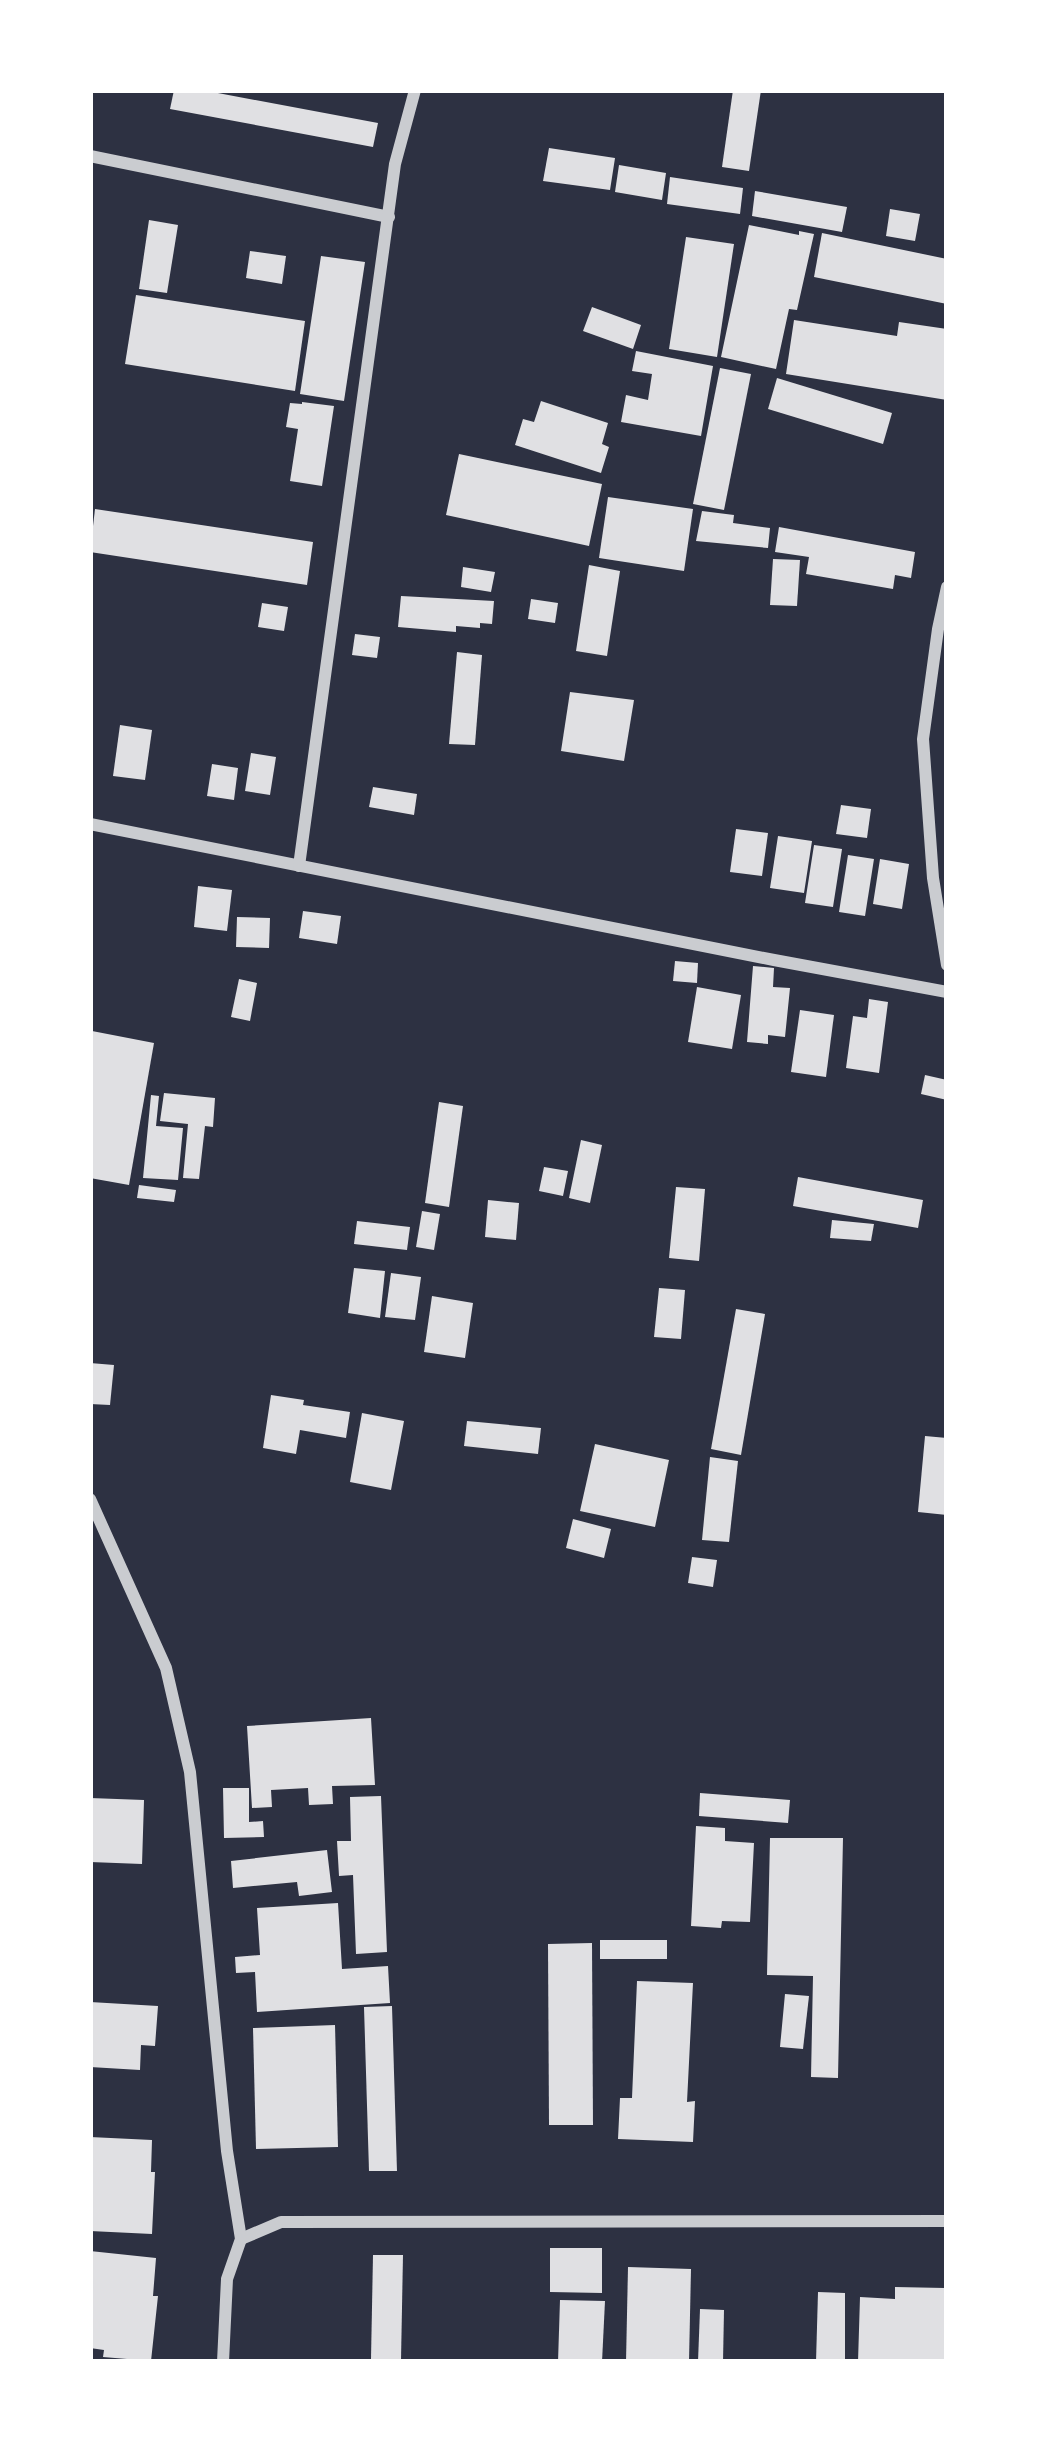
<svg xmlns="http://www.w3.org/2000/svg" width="1037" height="2452" viewBox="0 0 1037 2452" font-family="'Titillium Web',sans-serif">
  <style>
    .building { fill: #e0e0e3 }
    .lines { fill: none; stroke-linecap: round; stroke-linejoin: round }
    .minor { stroke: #caccd0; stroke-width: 12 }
  </style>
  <rect width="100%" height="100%" fill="#2d3142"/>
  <g class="building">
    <polygon points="174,90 202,90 378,123 373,147 170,109"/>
    <polygon points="733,90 761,90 749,171 722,167"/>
    <polygon points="549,148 615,158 610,190 543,181"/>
    <polygon points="619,165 666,173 662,200 615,192"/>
    <polygon points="670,177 743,188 740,214 667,204"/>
    <polygon points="755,191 847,207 842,232 752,216"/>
    <polygon points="890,209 920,214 915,241 886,236"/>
    <polygon points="149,220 178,225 167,293 139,289"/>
    <polygon points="749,225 799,235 799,231 814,234 797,310 789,309 776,369 721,357"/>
    <polygon points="822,233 947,259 947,304 814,277"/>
    <polygon points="686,237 734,244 717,357 669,349"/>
    <polygon points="250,251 286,256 282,284 246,278"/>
    <polygon points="321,256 365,262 344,401 300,394"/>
    <polygon points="136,295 305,321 295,391 125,364"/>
    <polygon points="592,307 641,325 633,349 583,331"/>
    <polygon points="794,320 897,336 899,322 947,329 947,400 786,374"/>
    <polygon points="636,351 713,366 701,436 621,422 626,395 648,400 652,374 632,371"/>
    <polygon points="720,368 751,374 724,510 693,504"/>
    <polygon points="777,378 892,413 883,444 768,409"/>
    <polygon points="541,401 608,423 602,444 609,447 601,473 515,445 523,419 534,422"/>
    <polygon points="302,402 334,406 322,486 290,481 298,429 286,427 290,403 302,404"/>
    <polygon points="459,454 602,484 589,546 446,515"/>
    <polygon points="608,497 693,509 684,571 599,558"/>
    <polygon points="95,509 313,542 307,585 90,552"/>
    <polygon points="702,511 734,515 733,523 770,528 768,548 696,541"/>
    <polygon points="779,527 915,552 911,578 895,575 893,589 806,574 809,557 775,552"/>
    <polygon points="773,559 800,560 797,606 770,605"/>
    <polygon points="589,565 620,571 607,656 576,651"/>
    <polygon points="463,567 495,572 491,592 461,587"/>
    <polygon points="401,596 494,601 492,624 480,623 480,628 456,626 456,632 398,627"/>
    <polygon points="531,599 558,603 555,623 528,619"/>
    <polygon points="262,603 288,607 284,631 258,627"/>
    <polygon points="355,634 380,637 377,658 352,655"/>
    <polygon points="457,652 482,655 475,745 449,744"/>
    <polygon points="570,692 634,700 624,761 561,751"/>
    <polygon points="120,725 152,730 145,780 113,776"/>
    <polygon points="251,753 276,757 270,795 245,791"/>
    <polygon points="212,764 238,768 234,800 207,796"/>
    <polygon points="373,787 417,794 414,815 369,807"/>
    <polygon points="841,805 871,809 867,838 836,834"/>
    <polygon points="736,829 768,833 762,876 730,872"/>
    <polygon points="778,836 812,841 804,893 770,888"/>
    <polygon points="814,845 842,849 833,907 805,903"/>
    <polygon points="848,855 874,859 865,916 839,912"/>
    <polygon points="880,859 909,864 902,909 873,904"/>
    <polygon points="198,886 232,890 227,931 194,927"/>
    <polygon points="303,911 341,916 337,944 299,938"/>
    <polygon points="237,917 270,918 269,948 236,947"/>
    <polygon points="675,961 698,963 697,983 673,981"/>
    <polygon points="753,966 774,968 773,987 790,988 785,1037 768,1035 768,1044 747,1042"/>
    <polygon points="239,979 257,983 250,1021 231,1017"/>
    <polygon points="697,987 741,995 732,1049 688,1042"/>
    <polygon points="869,999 888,1002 879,1073 846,1068 853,1016 867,1018"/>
    <polygon points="800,1010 834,1015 826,1077 791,1072"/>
    <polygon points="92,1031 154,1043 129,1185 90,1178"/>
    <polygon points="925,1075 947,1080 947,1100 921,1094"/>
    <polygon points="164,1093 215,1098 213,1127 205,1126 199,1179 183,1178 188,1124 160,1121"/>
    <polygon points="151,1095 159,1096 156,1126 183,1128 178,1180 143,1178"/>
    <polygon points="439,1102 463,1106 449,1207 425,1203"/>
    <polygon points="581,1140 602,1145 590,1203 569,1198"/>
    <polygon points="544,1167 568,1171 563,1196 539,1191"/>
    <polygon points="798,1177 923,1200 918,1228 793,1206"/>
    <polygon points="139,1185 176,1190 174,1202 137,1198"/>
    <polygon points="676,1187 705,1189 699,1261 669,1258"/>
    <polygon points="488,1200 519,1203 516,1240 485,1237"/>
    <polygon points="422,1211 440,1214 434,1250 416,1247"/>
    <polygon points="832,1220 874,1224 871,1241 830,1238"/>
    <polygon points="357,1221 410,1227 407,1250 354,1244"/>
    <polygon points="354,1268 385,1271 380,1318 348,1313"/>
    <polygon points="391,1273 421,1277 415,1320 385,1317"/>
    <polygon points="659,1288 685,1290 681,1339 654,1337"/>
    <polygon points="432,1296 473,1303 465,1358 424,1352"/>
    <polygon points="736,1309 765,1314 741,1455 711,1449"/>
    <polygon points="90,1363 114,1365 110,1405 90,1404"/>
    <polygon points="271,1395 304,1400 303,1405 350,1412 346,1438 300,1430 296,1454 263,1448"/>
    <polygon points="362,1413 404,1421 391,1490 350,1482"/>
    <polygon points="467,1421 541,1428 538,1454 464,1446"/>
    <polygon points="925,1436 947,1438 947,1515 918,1512"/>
    <polygon points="595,1444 669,1460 655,1527 580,1511"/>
    <polygon points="710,1457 738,1461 729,1542 702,1540"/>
    <polygon points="573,1519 611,1529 604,1558 566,1548"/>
    <polygon points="692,1557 717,1560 713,1587 688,1583"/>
    <polygon points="371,1718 375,1785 332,1786 333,1804 309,1805 308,1788 271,1790 272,1807 252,1808 247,1726"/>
    <polygon points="223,1788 249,1788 249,1822 263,1821 264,1837 224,1838"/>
    <polygon points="700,1793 790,1800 788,1823 699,1816"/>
    <polygon points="381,1796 387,1952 356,1954 353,1875 339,1876 337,1841 351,1841 350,1797"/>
    <polygon points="90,1798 144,1800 142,1864 90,1862"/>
    <polygon points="696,1826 725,1828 725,1841 754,1843 750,1922 722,1921 721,1928 691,1926"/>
    <polygon points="770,1838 843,1838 838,2078 811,2077 813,1976 767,1975"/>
    <polygon points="327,1850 332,1892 299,1896 297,1882 233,1888 231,1861"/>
    <polygon points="338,1903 342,1969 388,1966 390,2003 257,2012 255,1972 236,1973 235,1957 260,1955 257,1908"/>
    <rect x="600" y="1940" width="67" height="19"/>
    <polygon points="592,1943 593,2125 549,2125 548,1944"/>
    <polygon points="637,1981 693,1983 687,2102 695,2101 693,2142 618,2139 620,2098 632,2098"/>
    <polygon points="785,1994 809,1996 803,2049 780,2047"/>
    <polygon points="90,2002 158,2006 155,2046 141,2045 140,2070 90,2067"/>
    <polygon points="392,2006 397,2171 369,2171 364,2007"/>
    <polygon points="335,2025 338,2147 256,2149 253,2028"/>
    <polygon points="90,2137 152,2140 151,2172 155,2172 152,2234 90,2231"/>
    <polygon points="550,2248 602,2248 602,2293 550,2292"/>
    <polygon points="90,2251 156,2258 153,2296 158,2296 151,2361 103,2357 104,2350 90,2348"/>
    <polygon points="373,2255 403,2255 401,2360 371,2359"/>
    <polygon points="628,2267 691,2269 689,2362 626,2362"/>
    <polygon points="895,2287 945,2288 947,2362 858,2362 860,2297 895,2299"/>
    <polygon points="818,2292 845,2293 845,2362 816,2362"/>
    <polygon points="560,2300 605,2301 602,2362 558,2362"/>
    <polygon points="700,2309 724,2310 723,2362 698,2362"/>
  </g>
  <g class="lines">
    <g class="minor">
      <polyline points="90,156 389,217"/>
      <polyline points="947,587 938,629 923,739 933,878 947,965"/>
      <polyline points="90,824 774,960 947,992"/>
      <polyline points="299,866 395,164 415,90"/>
      <polyline points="90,1499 166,1668 190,1772 227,2151 241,2239 227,2279 223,2362"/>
      <polyline points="241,2239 281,2222 947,2221"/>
    </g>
  </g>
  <rect width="1037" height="2452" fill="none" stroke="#ffffff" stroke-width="186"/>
</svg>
